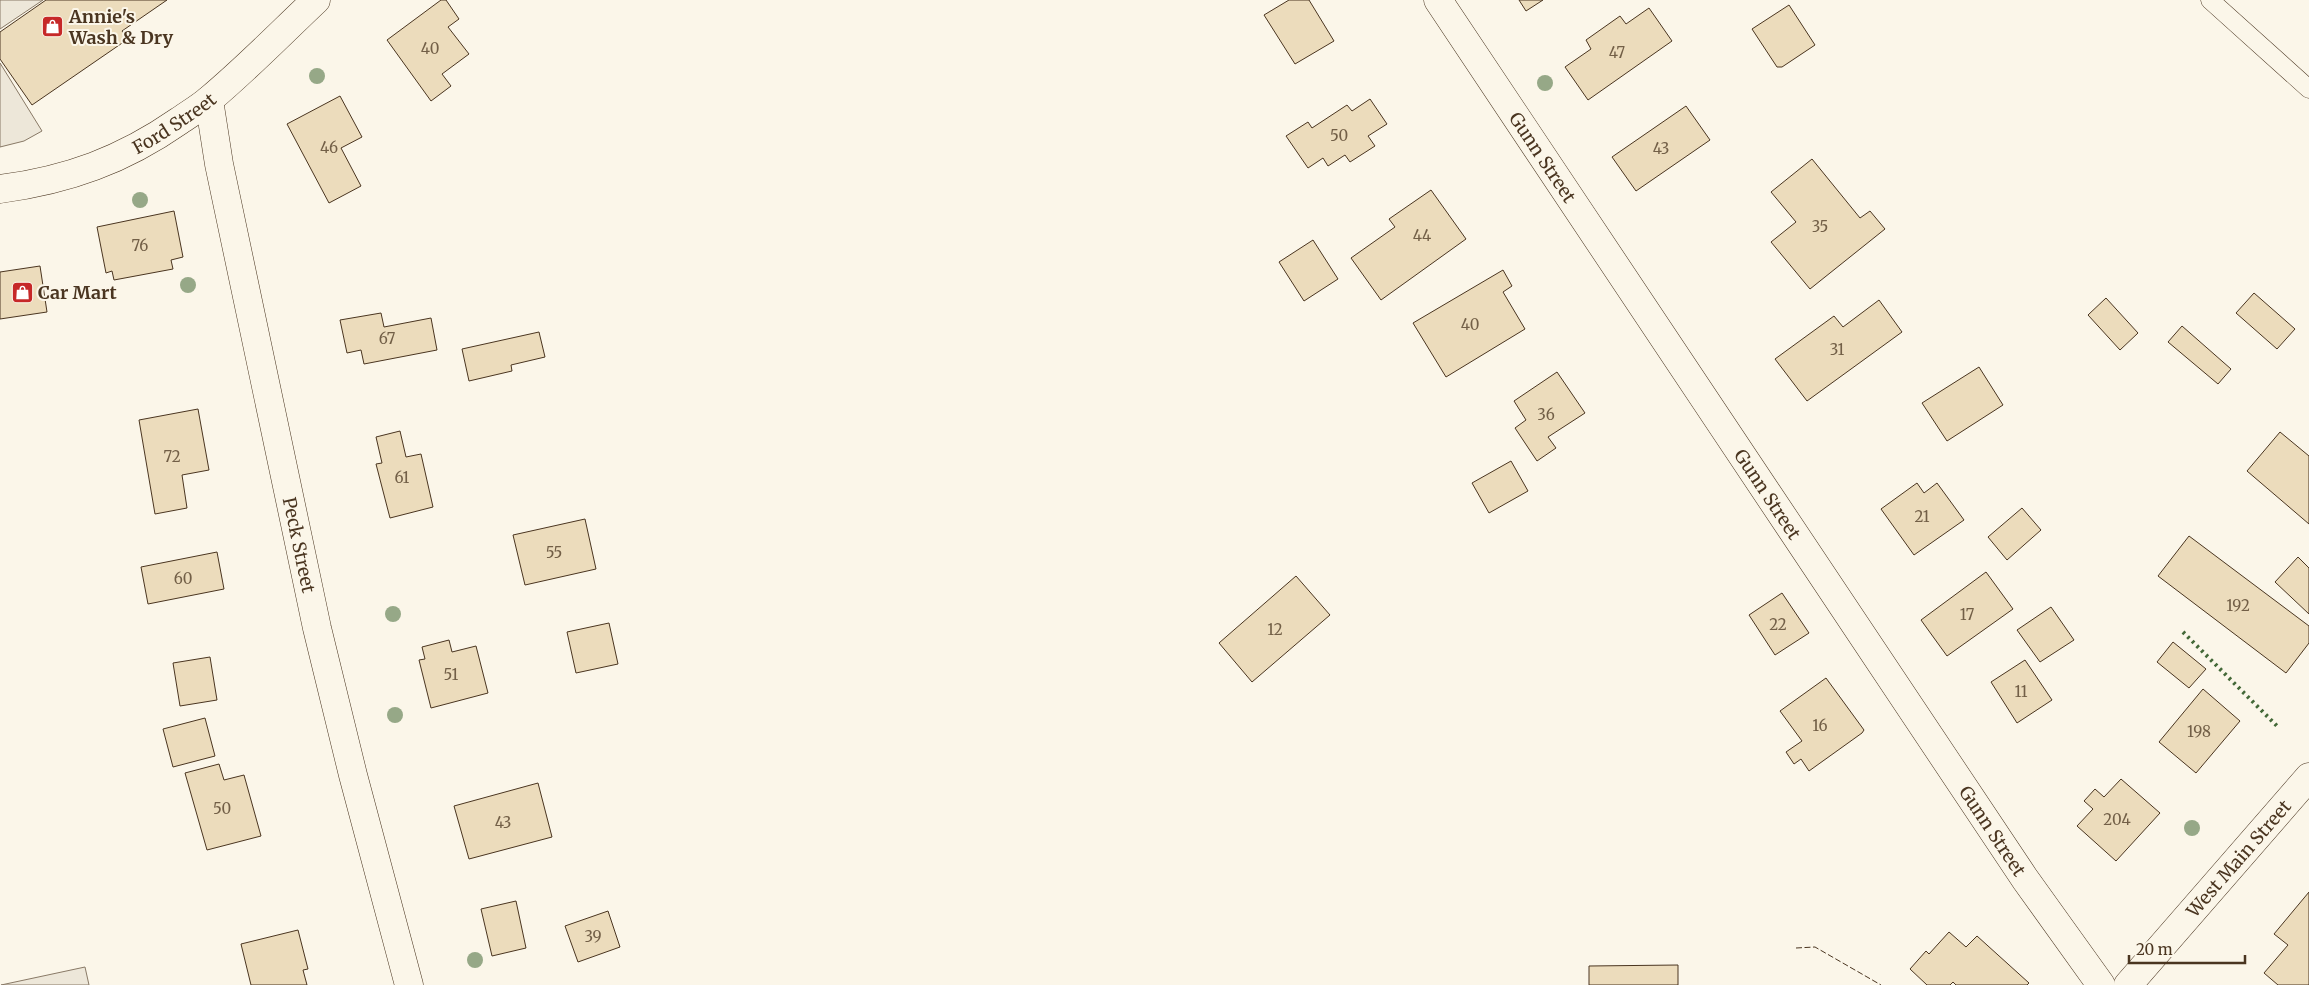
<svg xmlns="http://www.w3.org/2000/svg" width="2309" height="985" viewBox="0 0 2309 985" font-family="Merriweather,serif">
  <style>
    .parking { fill: #ede7d9; stroke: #887966 }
    .building { fill: #ecdcbc; stroke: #4a3520 }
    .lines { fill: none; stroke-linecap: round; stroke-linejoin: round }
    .service-casing { stroke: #4a3520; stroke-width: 19 }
    .minor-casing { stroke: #4a3520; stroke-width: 29 }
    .secondary-casing { stroke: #4a3520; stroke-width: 29 }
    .service { stroke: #fbf6e9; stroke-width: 18 }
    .minor { stroke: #fbf6e9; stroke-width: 28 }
    .secondary { stroke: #fbf6e9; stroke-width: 28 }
    .hedge { stroke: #436837; stroke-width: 4; stroke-dasharray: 2.5 4; stroke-linecap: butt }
    .fence { stroke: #4a3520; stroke-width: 1; stroke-dasharray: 6 2.5; stroke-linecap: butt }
    .tree { fill: #96a887 }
    .labels { text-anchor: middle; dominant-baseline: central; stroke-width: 4; stroke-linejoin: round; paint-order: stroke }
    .number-label { font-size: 15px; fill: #725f47 }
    .poi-label { font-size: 18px; font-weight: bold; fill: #4a3520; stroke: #fbf6e9; text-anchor: start }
    .street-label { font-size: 18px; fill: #4a3520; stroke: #fbf6e9 }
  </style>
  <rect width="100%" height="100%" fill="#fbf6e9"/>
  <g class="parking">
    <polygon points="0,0 43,0 0,29"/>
    <polygon points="0,63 42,131 24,141 0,147"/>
    <polygon points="85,967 89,985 1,985"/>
  </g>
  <g class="building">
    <polygon points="46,0 167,0 122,31 128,39 32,105 0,59 0,32"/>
    <polygon points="441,0 446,0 459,19 448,27 469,54 442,74 451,86 431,101 387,40"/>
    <polygon points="1289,0 1309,0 1334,41 1295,64 1264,15"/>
    <polygon points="1519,0 1543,0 1526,11"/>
    <polygon points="1789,5 1815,45 1782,67 1777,67 1752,29"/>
    <polygon points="1649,8 1672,41 1588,100 1565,67 1591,49 1586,40 1620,16 1626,24"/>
    <polygon points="340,96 362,137 341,148 361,186 329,203 287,124"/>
    <polygon points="1370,99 1387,124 1368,136 1375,146 1350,162 1345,155 1328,166 1323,158 1308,168 1286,136 1308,122 1312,128 1347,105 1352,111"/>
    <polygon points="1686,106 1710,140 1636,191 1612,157"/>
    <polygon points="1812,159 1860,218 1870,211 1885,229 1810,289 1771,242 1796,222 1771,192"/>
    <polygon points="1431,190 1466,239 1381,300 1351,258 1395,227 1389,219"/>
    <polygon points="174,211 183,257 171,260 173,269 114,280 112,271 106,273 97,227"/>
    <polygon points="1313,240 1338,279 1304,301 1279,262"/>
    <polygon points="40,266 47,312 0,319 0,272"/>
    <polygon points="1503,270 1512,286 1503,292 1525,329 1446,377 1413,323"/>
    <polygon points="2254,293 2295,329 2277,349 2236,313"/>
    <polygon points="2106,298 2138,333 2120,350 2088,315"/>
    <polygon points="1879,300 1902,332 1807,401 1775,359 1834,316 1843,327"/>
    <polygon points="381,313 384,327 431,318 437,350 364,364 361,350 347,353 340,320"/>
    <polygon points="2182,326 2231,369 2218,384 2168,342"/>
    <polygon points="539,332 545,357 511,365 512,371 469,381 462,349"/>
    <polygon points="1979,367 2003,405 1947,441 1922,403"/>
    <polygon points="1557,372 1585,413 1548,437 1556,448 1537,461 1515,428 1526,420 1514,401"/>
    <polygon points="198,409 209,470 182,475 187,508 155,514 139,420"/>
    <polygon points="400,431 406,457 421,454 433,507 390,518 376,464 382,463 376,437"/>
    <polygon points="2280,432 2309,456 2309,524 2247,471"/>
    <polygon points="1511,461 1528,491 1489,513 1472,483"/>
    <polygon points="1917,483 1924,493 1937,483 1964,520 1914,555 1881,509"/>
    <polygon points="2022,508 2041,530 2007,560 1988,537"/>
    <polygon points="585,519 596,569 525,585 513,535"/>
    <polygon points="2189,536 2309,626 2309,643 2286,673 2158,576"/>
    <polygon points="217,552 224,589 148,604 141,567"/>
    <polygon points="2298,557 2309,568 2309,614 2275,582"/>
    <polygon points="1986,572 2013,609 1947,656 1921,620"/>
    <polygon points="1296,576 1330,615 1252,682 1219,643"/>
    <polygon points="1782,593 1809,633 1775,655 1749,615"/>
    <polygon points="2051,607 2074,640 2040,662 2017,630"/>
    <polygon points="609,623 618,664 576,673 567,632"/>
    <polygon points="449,640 452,652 476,646 488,693 431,708 419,660 425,659 422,647"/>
    <polygon points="2173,642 2206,669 2189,688 2157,662"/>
    <polygon points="210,657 217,700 180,706 173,663"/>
    <polygon points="2025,660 2052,700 2017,723 1991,682"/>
    <polygon points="1826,678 1864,730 1862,733 1809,771 1801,759 1794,764 1786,752 1802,741 1780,711"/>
    <polygon points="2203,689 2240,721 2196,773 2159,742"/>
    <polygon points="205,718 215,756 173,767 163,729"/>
    <polygon points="219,764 224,780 244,775 261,836 207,850 185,773"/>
    <polygon points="2121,779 2160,813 2116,861 2077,826 2093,809 2084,801 2095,789 2104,797"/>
    <polygon points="538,783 552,837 469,859 454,806"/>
    <polygon points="2309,892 2309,985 2278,985 2264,973 2288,945 2274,934"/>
    <polygon points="516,901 526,948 492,956 481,909"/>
    <polygon points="608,911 620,947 578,962 565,926"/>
    <polygon points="298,930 308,969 303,970 307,985 251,985 241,944"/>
    <polygon points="1949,932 1966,947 1977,936 2029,983 2027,985 1956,985 1953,982 1950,985 1927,985 1910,969 1926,951 1929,954"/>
    <polygon points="1678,965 1678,985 1589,985 1589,966"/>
  </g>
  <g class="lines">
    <defs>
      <polyline id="service" points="2210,0 2309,89"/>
      <g id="minor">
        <path id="s1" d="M1438,0L2025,879L2101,985"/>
        <path id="s2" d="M209,100L219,164L317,628L353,775L409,985"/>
        <path id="s3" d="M0,189C68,180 123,160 179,121C189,114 201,107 210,99C247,68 281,33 316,0"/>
      </g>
      <g id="secondary">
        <path id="s4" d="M2128,985L2309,777"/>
      </g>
    </defs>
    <use href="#service" class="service-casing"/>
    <use href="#minor" class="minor-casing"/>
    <use href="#secondary" class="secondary-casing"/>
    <use href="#service" class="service"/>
    <use href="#minor" class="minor"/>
    <use href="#secondary" class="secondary"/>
    <polyline class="hedge" points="2183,632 2279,728"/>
    <polyline class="fence" points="1796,948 1815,947 1881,985"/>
  </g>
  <g class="tree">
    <circle cx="317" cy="76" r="8"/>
    <circle cx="1545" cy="83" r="8"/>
    <circle cx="140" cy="200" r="8"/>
    <circle cx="188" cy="285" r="8"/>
    <circle cx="393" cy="614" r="8"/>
    <circle cx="395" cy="715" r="8"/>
    <circle cx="2192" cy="828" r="8"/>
    <circle cx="475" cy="960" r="8"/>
  </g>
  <defs>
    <symbol id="shop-square" viewBox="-11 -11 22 22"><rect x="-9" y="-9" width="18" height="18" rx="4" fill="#c62828" stroke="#fbf6e9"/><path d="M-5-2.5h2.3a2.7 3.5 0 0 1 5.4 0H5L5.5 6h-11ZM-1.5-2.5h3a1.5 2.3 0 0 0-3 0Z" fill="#fff"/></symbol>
  </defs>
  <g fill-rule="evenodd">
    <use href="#shop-square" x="40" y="14" width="25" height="25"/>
    <use href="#shop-square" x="10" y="280" width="25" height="25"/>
  </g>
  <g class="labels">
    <g class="number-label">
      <text x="430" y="48">40</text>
      <text x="1617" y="52">47</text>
      <text x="1339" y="135">50</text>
      <text x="329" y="147">46</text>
      <text x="1661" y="148">43</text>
      <text x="1820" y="226">35</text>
      <text x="1422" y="235">44</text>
      <text x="140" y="245">76</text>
      <text x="1470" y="324">40</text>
      <text x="387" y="338">67</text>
      <text x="1837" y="349">31</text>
      <text x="1546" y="414">36</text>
      <text x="172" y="456">72</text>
      <text x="402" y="477">61</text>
      <text x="1922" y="516">21</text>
      <text x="554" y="552">55</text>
      <text x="183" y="578">60</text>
      <text x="2238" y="605">192</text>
      <text x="1967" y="614">17</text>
      <text x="1778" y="624">22</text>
      <text x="1275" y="629">12</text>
      <text x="451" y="674">51</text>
      <text x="2021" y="691">11</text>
      <text x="1820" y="725">16</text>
      <text x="2199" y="731">198</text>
      <text x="222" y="808">50</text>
      <text x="2117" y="819">204</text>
      <text x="503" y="822">43</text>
      <text x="593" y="936">39</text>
    </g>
    <g class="poi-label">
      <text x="69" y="16">Annie's<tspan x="69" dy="21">Wash &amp; Dry</tspan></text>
      <text x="38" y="292">Car Mart</text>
    </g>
    <g class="street-label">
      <text stroke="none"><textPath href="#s3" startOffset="188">Ford Street</textPath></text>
      <text stroke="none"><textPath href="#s1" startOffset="189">Gunn Street</textPath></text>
      <text stroke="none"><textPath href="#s1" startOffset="594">Gunn Street</textPath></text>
      <text stroke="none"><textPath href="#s2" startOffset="454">Peck Street</textPath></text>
      <text stroke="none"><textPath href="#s1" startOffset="999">Gunn Street</textPath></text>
      <text stroke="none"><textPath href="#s4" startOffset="168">West Main Street</textPath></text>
    </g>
  </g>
  <path d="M2129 955v8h116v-8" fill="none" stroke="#4a3520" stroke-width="2.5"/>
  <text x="2136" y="955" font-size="15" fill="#4a3520" stroke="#fbf6e9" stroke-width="4" paint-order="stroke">20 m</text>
</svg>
